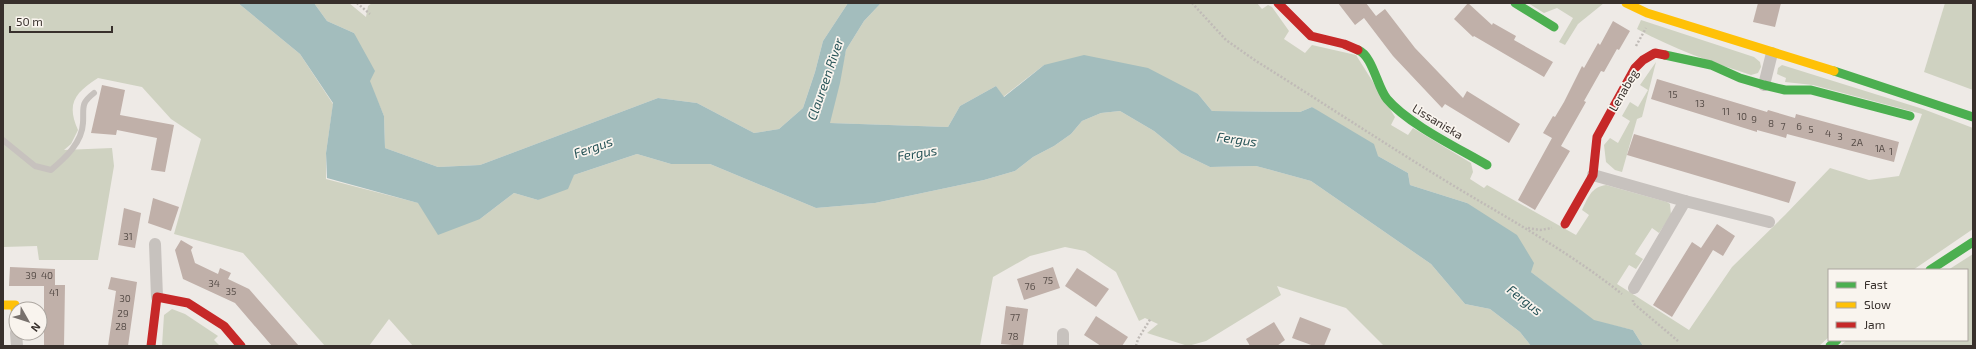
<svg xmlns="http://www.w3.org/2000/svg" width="1976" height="349" viewBox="0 0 1976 349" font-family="'Exo 2',sans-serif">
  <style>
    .green { fill: #cfd2c1 }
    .water { fill: #a3bdbd }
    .building { fill: #c0b0a9 }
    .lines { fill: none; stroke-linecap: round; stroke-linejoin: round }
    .path { stroke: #c0bbb7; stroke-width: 2.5; stroke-dasharray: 2 2; stroke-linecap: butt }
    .lane { stroke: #c7c2be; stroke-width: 6 }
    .street { stroke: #c7c2be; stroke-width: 12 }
    .fast { stroke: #4caf50; stroke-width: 9 }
    .slow { stroke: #ffc107; stroke-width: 9 }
    .jam { stroke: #c62828; stroke-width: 9 }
    .labels { text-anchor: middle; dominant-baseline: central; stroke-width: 3.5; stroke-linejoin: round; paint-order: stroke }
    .number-label { font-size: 10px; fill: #5a504b }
    .street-label { font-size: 12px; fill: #38302c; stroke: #f9f4ee }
    .water-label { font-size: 13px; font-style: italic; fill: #255256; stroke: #f9f4ee }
  </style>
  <rect width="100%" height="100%" fill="#eeeae6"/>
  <g class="green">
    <path d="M3,3H238L300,54L333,104L326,153V179L480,219L514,193L538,200L574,175L637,154L671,164H710L816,208L875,203L984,180L1015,171L1033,157L1054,146L1071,134L1082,121L1101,113L1120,111L1154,131L1181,153L1210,167L1256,166L1311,181L1431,264L1465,304L1490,309L1520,332L1531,346H1384L1346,308L1277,286L1281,295L1206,341L1188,346L1147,333L1158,324L1145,318L1139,321L1116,272L1085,251L1065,247L1030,256L993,277L980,346H413L389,319L369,346H325L243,253L174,234L201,139L171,119L142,87L98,78C75,93 66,103 78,130L71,144L64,150L112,148L114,166L98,260H39L37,246L3,247Z"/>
    <polygon points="314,3 349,3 366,17 368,6 372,3 848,3 823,41 815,72 803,108 779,129 754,133 697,103 658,98 480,165 438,167 385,148 384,116 369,81 354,33 327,21"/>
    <path d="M881,3H1257L1262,9L1268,5L1272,7L1289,31L1284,39L1305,53L1312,45L1356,55L1395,117L1391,125L1408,135L1413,128L1471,163L1473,172L1470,179L1484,188L1487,185L1576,235L1589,215L1582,210C1588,198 1591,187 1606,185L1667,202L1670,204L1671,215L1659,233L1652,228L1635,254L1643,259L1636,269L1629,265L1617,284L1689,330L1732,267L1785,215L1830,168L1869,180L1899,176L1922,114L1813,85L1785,82L1786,78L1777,74L1778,68L1782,65L1923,109L1973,128V229L1913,270H1829V337L1819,346H1643L1633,330L1594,321L1531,272L1467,203L1410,185L1408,173L1378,156L1312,107L1300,112L1212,111L1198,94L1044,65L1003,97L996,86L960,106L948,127L829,123L846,50L864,21Z"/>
    <polygon points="1528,3 1604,3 1578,24 1565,45 1559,42 1573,18 1557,8 1544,13"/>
    <polygon points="1945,3 1973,3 1973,90 1924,72"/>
    <path d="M1641,20L1754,57L1760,62L1761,67L1758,73L1751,75C1711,62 1674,49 1637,29Z"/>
    <polygon points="1656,62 1642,117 1637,119 1622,172 1615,170 1606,162 1604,145 1610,138 1618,143 1630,121 1622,116 1630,102 1638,107 1648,90 1640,85"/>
    <polygon points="1973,254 1973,346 1840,346 1847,340 1967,340 1967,270 1948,270"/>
    <polygon points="172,309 185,314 218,336 214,340 220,346 162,346 164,315"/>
  </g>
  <polygon class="water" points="238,3 314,3 327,21 354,33 375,71 370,81 384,116 385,148 438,167 480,165 658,98 697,103 754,133 779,129 803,108 815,72 823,41 848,3 881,3 864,21 846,50 840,83 830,123 948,127 960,106 996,86 1004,97 1044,65 1084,55 1148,68 1198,94 1212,111 1300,112 1312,107 1374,144 1378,156 1408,173 1410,185 1467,203 1517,235 1534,263 1531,272 1594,320 1633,330 1643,346 1531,346 1520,332 1490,309 1465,304 1431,264 1311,181 1256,166 1210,167 1181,153 1154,131 1120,111 1101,113 1082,121 1071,134 1054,146 1033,157 1015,171 984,180 875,203 816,208 710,164 671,164 637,154 574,175 568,189 538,200 514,193 480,219 438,235 418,203 327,178 326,153 333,103 300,54"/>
  <g class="building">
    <polygon points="1338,3 1366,3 1376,16 1385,9 1415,48 1463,98 1467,91 1520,124 1509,143 1445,104 1442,108 1393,56 1364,18 1355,25"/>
    <polygon points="1468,3 1492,25 1493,23 1516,36 1514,40 1553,62 1544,77 1474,36 1473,37 1454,19"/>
    <polygon points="1758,3 1781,3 1775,27 1753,22"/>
    <polygon points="1613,21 1630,31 1619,50 1617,49 1604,72 1601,71 1584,101 1586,102 1561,146 1570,151 1535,210 1518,200 1552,138 1543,133 1553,116 1555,117 1564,102 1582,66 1584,68 1598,43 1600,45"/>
    <polygon points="1657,79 1767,112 1768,110 1795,118 1796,114 1899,142 1894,162 1787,134 1786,138 1757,130 1757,132 1651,99"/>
    <polygon points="102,85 125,90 120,115 174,125 165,172 151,170 157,138 117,130 116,135 91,133"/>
    <polygon points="1634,134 1796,182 1789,203 1627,155"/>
    <polygon points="153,198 179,207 171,231 148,223"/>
    <polygon points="124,208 141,213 135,248 118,245"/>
    <polygon points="1717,224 1735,236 1723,256 1713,250 1672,317 1653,305 1692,242 1701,248"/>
    <polygon points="181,240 193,247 191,250 195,263 218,274 220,268 231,273 228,279 249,289 299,346 272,346 235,303 183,279 175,250"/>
    <polygon points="10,267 55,269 55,285 65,285 64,346 44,346 44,286 9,286"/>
    <polygon points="1053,267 1060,288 1024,300 1017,279"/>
    <polygon points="1077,268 1109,289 1096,307 1065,286"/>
    <polygon points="111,277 137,282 128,346 108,346 116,291 108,289"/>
    <polygon points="1006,306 1028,309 1023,346 1001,344"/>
    <polygon points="1096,316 1128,337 1122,346 1101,346 1084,335"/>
    <polygon points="1300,317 1331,329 1324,346 1314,346 1292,338"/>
    <polygon points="1274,322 1285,340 1277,346 1250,346 1246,339"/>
  </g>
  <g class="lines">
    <g class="path">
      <polyline points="357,3 370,14"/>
      <path d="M1192,3L1226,40L1256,61C1325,104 1394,150 1464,192C1518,224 1573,255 1622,294"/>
      <polyline points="1636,46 1646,28"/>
      <polyline points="1528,228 1540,230 1552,228"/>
      <polyline points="1633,300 1633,303 1678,341"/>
      <polyline points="1136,346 1138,339 1151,318"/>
    </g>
    <path class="lane" d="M3,140L35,166L51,170C65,158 82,143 83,123C84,107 80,104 94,93"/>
    <g class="street">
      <polyline points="1764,85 1772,53"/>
      <polyline points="1593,175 1685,201"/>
      <polyline points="155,244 157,297"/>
      <polyline points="1634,288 1685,201 1769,222"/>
      <polyline points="16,333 17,346"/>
      <polyline points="1063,346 1063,334"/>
    </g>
    <g class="fast">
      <polyline points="1515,3 1554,27"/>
      <path d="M1358,50C1373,56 1377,87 1387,99C1408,124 1458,148 1487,165"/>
      <polyline points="1665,55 1711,65 1740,78 1764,85 1785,90 1811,90 1910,116"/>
      <polyline points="1834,71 1973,117"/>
      <polyline points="1930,270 1973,242"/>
      <polyline points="1830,346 1837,340"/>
    </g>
    <g class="slow">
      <polyline points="1626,3 1647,13 1834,71"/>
      <polyline points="3,305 15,305 16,326"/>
    </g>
    <g class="jam">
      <polyline points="1278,3 1311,36 1344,44 1358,50"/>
      <polyline points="1565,224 1593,175 1597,137 1635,68 1643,60 1655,53 1665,55"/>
      <polyline points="151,346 157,297 188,303 224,326 241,346"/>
    </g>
  </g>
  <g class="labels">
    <g class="number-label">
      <text x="1673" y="94">15</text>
      <text x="1700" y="103">13</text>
      <text x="1726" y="111">11</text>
      <text x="1742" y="116">10</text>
      <text x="1754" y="119">9</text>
      <text x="1771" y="123">8</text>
      <text x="1783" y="126">7</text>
      <text x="1799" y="126">6</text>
      <text x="1811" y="129">5</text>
      <text x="1828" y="133">4</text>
      <text x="1840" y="136">3</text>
      <text x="1857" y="142">2A</text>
      <text x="1880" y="148">1A</text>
      <text x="1891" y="151">1</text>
      <text x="128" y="236">31</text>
      <text x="31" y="275">39</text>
      <text x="47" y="275">40</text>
      <text x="1048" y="280">75</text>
      <text x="214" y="283">34</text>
      <text x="1030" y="286">76</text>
      <text x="231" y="291">35</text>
      <text x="54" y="292">41</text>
      <text x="125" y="298">30</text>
      <text x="123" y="313">29</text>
      <text x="1015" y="317">77</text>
      <text x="121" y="326">28</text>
      <text x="1013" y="336">78</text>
    </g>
    <g class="street-label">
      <text transform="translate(1623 90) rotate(-60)">Lenabeg</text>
      <text transform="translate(1438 121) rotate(31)">Lissaniska</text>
    </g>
    <g class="water-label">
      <text transform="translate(825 79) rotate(-71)">Claureen River</text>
      <text transform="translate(1237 139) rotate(8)">Fergus</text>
      <text transform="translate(593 147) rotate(-19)">Fergus</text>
      <text transform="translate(917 153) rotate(-9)">Fergus</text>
      <text transform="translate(1525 300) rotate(38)">Fergus</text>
    </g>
  </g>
  <rect width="1976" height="349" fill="none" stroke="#38302c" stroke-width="8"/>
  <rect x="1828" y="269" width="140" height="72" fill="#f9f4ee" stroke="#aca6a0"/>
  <rect x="1836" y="282" width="20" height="6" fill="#4caf50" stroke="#aca6a0"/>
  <text x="1864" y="289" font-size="12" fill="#38302c">Fast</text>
  <rect x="1836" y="302" width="20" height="6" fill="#ffc107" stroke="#aca6a0"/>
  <text x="1864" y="309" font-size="12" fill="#38302c">Slow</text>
  <rect x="1836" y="322" width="20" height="6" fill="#c62828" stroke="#aca6a0"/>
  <text x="1864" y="329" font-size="12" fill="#38302c">Jam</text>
  <g transform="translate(28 321) rotate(129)"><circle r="19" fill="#f9f4ee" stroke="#aca6a0"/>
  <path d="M0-3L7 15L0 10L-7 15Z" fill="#78716d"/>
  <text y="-6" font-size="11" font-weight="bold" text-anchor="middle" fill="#38302c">N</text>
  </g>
  <path d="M10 26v6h102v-6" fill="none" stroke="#38302c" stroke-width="2"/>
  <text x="16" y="26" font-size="12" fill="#38302c" stroke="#f9f4ee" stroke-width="3" paint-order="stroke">50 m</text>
</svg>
